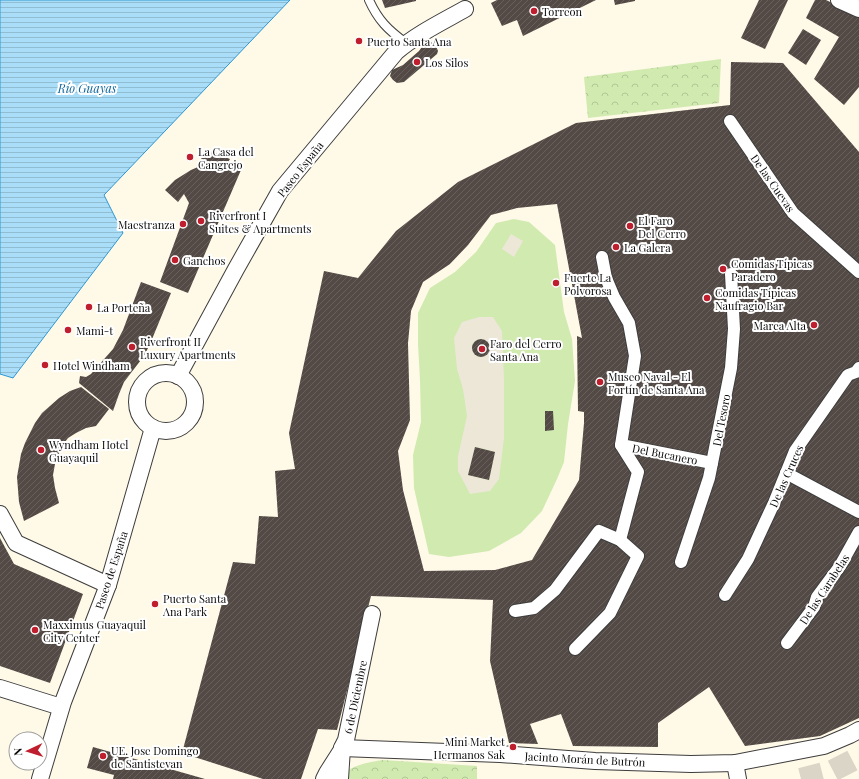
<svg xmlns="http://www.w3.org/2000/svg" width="859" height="779" viewBox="0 0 859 779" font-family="'Playfair Display',serif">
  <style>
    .grass { fill: #d0eab0 }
    .park { fill: url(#park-crowns) }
    .plaza { fill: #ede7d8; fill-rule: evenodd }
    .water { fill: url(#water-rules); stroke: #2e97d2 }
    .building { fill: url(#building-hatch); fill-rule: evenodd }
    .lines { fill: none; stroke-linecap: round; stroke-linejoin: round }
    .primary-tunnel { stroke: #dad5c6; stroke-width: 22; stroke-dasharray: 22 11; stroke-linecap: butt }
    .service-casing { stroke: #3d3d3d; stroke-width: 10 }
    .pedestrian-casing { stroke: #3d3d3d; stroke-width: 14 }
    .minor-casing { stroke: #3d3d3d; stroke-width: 18 }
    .service { stroke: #fff; stroke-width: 8 }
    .pedestrian { stroke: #fff; stroke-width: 12 }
    .minor { stroke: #fff; stroke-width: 16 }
    .poi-dot { fill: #be1e2d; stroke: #fff; stroke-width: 1.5 }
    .labels { text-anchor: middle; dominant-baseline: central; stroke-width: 4; stroke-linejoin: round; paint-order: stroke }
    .poi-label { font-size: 11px; fill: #0a0a0a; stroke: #fff; text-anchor: start }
    .street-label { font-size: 11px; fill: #0a0a0a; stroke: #fff }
    .water-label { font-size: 12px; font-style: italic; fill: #10669e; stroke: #fff }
  </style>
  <defs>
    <pattern id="park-crowns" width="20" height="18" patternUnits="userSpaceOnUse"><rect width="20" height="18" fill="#d0eab0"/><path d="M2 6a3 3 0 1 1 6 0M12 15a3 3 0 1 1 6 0" fill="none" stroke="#b1c796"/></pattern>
    <pattern id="water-rules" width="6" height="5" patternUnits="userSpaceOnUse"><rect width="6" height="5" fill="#aadef8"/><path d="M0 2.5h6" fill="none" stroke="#91bdd3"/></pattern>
    <pattern id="building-hatch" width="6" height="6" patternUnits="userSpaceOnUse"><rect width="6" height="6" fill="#534a46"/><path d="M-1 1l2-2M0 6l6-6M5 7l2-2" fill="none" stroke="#67605c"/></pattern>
  </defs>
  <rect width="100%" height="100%" fill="#fff9e7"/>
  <polygon class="grass" points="514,219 529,222 555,245 564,312 572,339 575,381 568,424 564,462 557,479 542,511 521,533 489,551 449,557 429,554 414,488 413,455 421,422 420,380 418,344 418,313 430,288 455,272 476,252 496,223"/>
  <g class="park">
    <polygon points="721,59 719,103 588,118 584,77"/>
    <path d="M383,760L477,766V779H345V772C358,764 369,762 383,760Z"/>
  </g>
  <g class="plaza">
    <polygon points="511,234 523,241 514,257 502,249"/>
    <path d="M479,317H493L502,331L504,380V438L499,479L490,491L470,494L458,471V456L467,416L463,389L457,369L454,338L462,322ZM482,339L487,342L490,347L488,352L484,356L479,357L474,354L472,349L473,343L477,340ZM476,447L495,452L489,480L468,475Z"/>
  </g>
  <polygon class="water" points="0,0 290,0 104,195 123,233 13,378 0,374"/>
  <g class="building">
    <polygon points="382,0 416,0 416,1 385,8"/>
    <polygon points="497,0 596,0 523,36 517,20 502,26 491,3"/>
    <polygon points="614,0 635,0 635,1 615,5"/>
    <polygon points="759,0 788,0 765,49 741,38"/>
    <polygon points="815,0 826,0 859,16 859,87 844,105 814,79 839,37 806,18"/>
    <polygon points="803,29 821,40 806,65 788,53"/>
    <polygon points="429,41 435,44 436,46 438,51 437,54 404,82 397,83 393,80 390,76 392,70 403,65 419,51 424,44"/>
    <path d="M731,62L783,63L859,152V718L820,736L745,746L709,687L658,723V747L573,746L561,714L530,724L538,744L509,743L490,661L493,600L371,596L337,730L318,729L301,779H263L182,753L233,562L255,564L259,516L278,517L275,471L295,469L289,433L324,271L358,278L396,231L458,182L576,123L730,105ZM557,204L582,338L577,336L578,411L584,412V423L579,480L532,560L495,570L424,571L403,490L398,451L410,420L408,343L411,311L423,282L450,264L468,245L491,215L517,208Z"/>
    <polygon points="205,149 230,159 227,164 241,170 188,293 160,282 189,203 184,194 178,202 165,190 175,180 191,170 198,167"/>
    <polygon points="141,282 171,293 150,344 144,356 124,382 119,394 113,411 79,383 80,376 86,377 91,374 113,349 123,330"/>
    <circle cx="481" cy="348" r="9"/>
    <polygon points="81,387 109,409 96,426 86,428 76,433 68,438 62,446 55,464 53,475 55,488 59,503 24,521 19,502 17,477 21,454 25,443 35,423 42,413 59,398 70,391"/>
    <polygon points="545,411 553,411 554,430 545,431"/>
    <polygon points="475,447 495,452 489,480 468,475"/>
    <polygon points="0,538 14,564 83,594 50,683 0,666"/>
    <polygon points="93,747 205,779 113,779 114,775 87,768"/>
  </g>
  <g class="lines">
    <polyline class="primary-tunnel" points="801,779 832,771 859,757"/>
    <defs>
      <path id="service" d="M369,0C378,20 388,30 406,43"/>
      <g id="pedestrian">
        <polyline points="730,121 793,213 859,272"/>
        <polyline points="602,257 606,278 614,297 629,323 635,356 621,445 712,463"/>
        <polyline points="786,473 859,512"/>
        <polyline points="620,540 638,472 621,445"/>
        <polyline points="681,562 709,478 731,368 734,329 731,274"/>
        <polyline points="725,595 748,559 774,503 795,451 848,375 856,372 859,368"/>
        <polyline points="515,611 534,608 555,590 599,531 620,540 638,556 610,613 575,649"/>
        <polyline points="787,643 814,607 817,597 840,566 859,532"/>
      </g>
      <g id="minor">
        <polyline points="839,0 859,9"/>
        <circle cx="166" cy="402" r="29"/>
        <path d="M178,376L236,269L280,191L396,52C417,34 442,22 465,9"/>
        <polyline points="0,514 16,543 108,585"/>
        <polyline points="0,688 61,707"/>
        <polyline points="342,748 500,754 595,761 691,764 735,763 824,746 850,735 859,730"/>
        <polyline points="735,763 738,779"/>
        <polyline points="40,779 63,702 108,585 153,428"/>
        <polyline points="324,779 327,773 341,751"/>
        <polyline points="340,779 342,748 346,740 372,614"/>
      </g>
    </defs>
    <use href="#service" class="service-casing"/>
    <use href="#pedestrian" class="pedestrian-casing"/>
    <use href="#minor" class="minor-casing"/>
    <use href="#service" class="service"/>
    <use href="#pedestrian" class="pedestrian"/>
    <use href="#minor" class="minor"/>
  </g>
  <g class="poi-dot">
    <circle cx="534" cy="11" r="4"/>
    <circle cx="359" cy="41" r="4"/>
    <circle cx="417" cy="62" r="4"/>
    <circle cx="190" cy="157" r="4"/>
    <circle cx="201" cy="221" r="4"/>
    <circle cx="183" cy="224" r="4"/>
    <circle cx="630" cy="226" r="4"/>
    <circle cx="616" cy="247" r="4"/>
    <circle cx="175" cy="260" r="4"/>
    <circle cx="723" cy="269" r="4"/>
    <circle cx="556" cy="283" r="4"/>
    <circle cx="707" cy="298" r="4"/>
    <circle cx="89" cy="307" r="4"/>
    <circle cx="814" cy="325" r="4"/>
    <circle cx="68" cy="330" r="4"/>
    <circle cx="132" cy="347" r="4"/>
    <circle cx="482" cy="349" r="4"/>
    <circle cx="45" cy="365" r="4"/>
    <circle cx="600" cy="382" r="4"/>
    <circle cx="41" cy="450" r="4"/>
    <circle cx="155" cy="604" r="4"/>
    <circle cx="35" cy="630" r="4"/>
    <circle cx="513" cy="747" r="4"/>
    <circle cx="103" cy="756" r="4"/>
  </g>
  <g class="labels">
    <g class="poi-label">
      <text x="542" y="11">Torreon</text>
      <text x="367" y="41">Puerto Santa Ana</text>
      <text x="425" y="62">Los Silos</text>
      <text x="198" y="151">La Casa del<tspan x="198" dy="13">Cangrejo</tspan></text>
      <text x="209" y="215">Riverfront I<tspan x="209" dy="13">Suites &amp; Apartments</tspan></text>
      <text x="638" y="220">El Faro<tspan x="638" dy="13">Del Cerro</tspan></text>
      <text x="175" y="224" text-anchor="end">Maestranza</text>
      <text x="624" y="247">La Galera</text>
      <text x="183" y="260">Ganchos</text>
      <text x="731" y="263">Comidas Típicas<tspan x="731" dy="13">Paradero</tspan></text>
      <text x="564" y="277">Fuerte La<tspan x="564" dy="13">Polvorosa</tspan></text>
      <text x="715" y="292">Comidas Típicas<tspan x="715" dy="13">Naufragio Bar</tspan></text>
      <text x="97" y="307">La Porteña</text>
      <text x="806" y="325" text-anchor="end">Marea Alta</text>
      <text x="76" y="330">Mami-t</text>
      <text x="140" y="341">Riverfront II<tspan x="140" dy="13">Luxury Apartments</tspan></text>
      <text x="490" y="343">Faro del Cerro<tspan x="490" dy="13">Santa Ana</tspan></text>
      <text x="53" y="365">Hotel Windham</text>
      <text x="608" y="376">Museo Naval - El<tspan x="608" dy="13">Fortín de Santa Ana</tspan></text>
      <text x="49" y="444">Wyndham Hotel<tspan x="49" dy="13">Guayaquil</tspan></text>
      <text x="163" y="598">Puerto Santa<tspan x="163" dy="13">Ana Park</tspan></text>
      <text x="43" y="624">Maxximus Guayaquil<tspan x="43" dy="13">City Center</tspan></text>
      <text x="505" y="741" text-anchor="end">Mini Market<tspan x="505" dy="13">Hermanos Sak</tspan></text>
      <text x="111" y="750">UE. Jose Domingo<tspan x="111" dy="13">de Santistevan</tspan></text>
    </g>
    <g class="street-label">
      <text transform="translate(300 169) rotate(-52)">Paseo España</text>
      <text transform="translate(773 183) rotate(55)">De las Cuevas</text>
      <text transform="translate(721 420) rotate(-79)">Del Tesoro</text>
      <text transform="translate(665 454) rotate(11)">Del Bucanero</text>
      <text transform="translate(786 476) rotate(-66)">De las Cruces</text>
      <text transform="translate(111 570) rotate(-72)">Paseo de España</text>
      <text transform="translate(824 589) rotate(-57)">De las Carabelas</text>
      <text transform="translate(355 697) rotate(-78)">6 de Diciembre</text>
      <text transform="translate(585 759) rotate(3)">Jacinto Morán de Butrón</text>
    </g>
    <g class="water-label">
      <text x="87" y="88">Río Guayas</text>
    </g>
  </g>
  <g transform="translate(28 751) rotate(266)"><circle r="19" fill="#ffffff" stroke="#9d9d9d"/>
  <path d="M0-3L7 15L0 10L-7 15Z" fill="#be1e2d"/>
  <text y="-6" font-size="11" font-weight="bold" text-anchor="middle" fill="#0a0a0a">N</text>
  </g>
</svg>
